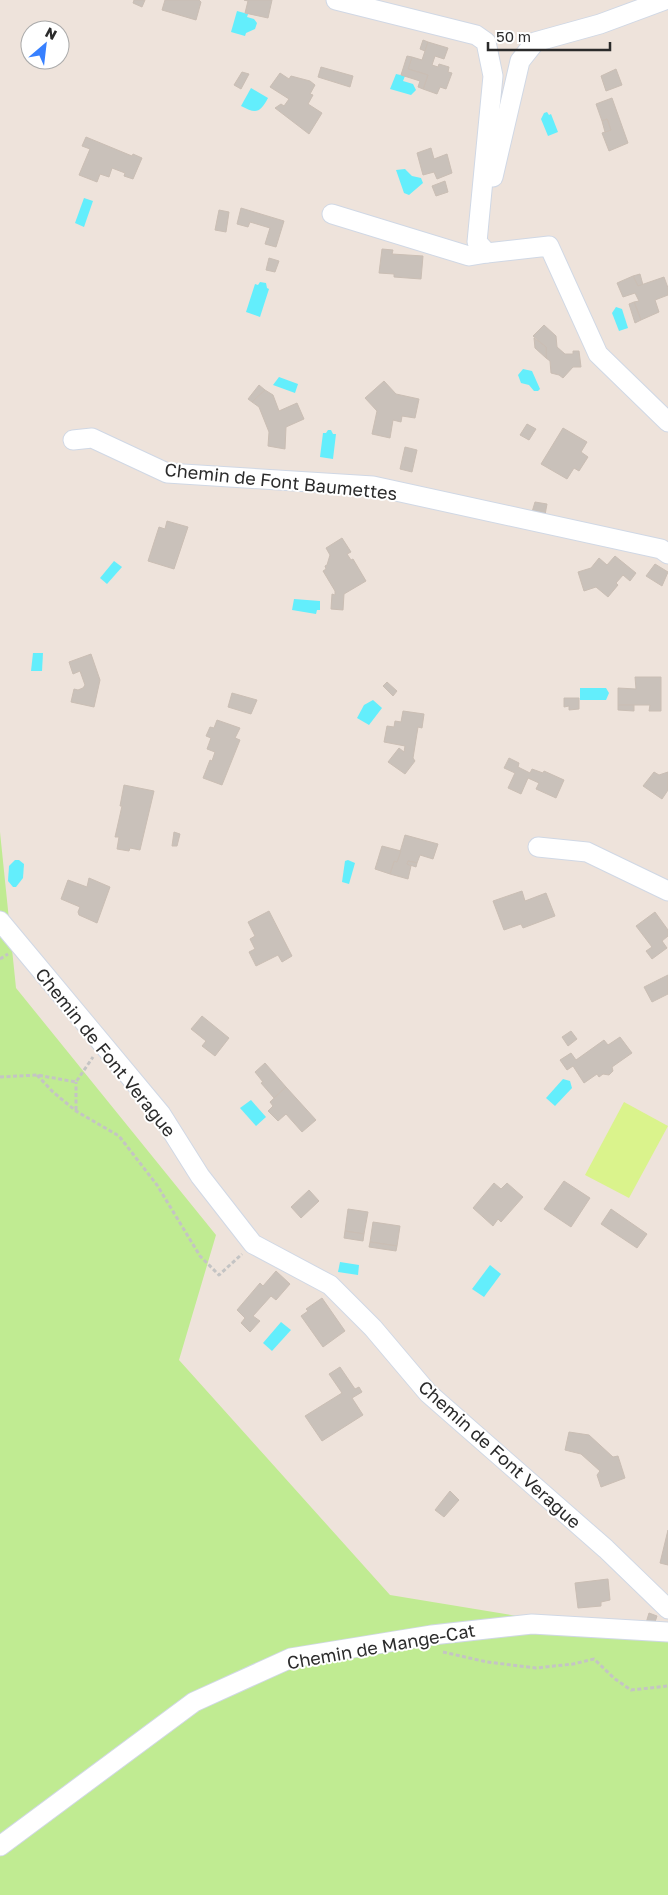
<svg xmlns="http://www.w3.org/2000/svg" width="668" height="1895" viewBox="0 0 668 1895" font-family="'Golos Text',sans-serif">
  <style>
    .green { fill: #c0eb92 }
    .pitch { fill: #daf38c }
    .water { fill: #63eefc }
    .building { fill: #c9c1ba; stroke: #cabeb4 }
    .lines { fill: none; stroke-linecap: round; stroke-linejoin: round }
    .street-casing { stroke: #d0d8e5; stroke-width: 21 }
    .path { stroke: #c4c4c4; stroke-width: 3; stroke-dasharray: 4 2.5; stroke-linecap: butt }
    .street { stroke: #fff; stroke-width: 19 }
    .labels { text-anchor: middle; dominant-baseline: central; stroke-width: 4; stroke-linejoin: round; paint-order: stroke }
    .street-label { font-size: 18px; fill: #2b2b2b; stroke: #fff }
  </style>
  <rect width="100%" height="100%" fill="#eee3db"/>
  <polygon class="green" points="0,832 16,988 216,1235 179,1360 390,1595 668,1641 668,1895 0,1895"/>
  <polygon class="pitch" points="624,1102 668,1126 629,1198 585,1175"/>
  <g class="water">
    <polygon points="237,11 248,14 247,17 254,19 257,23 255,29 246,33 245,36 231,32"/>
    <polygon points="396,74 405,76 403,81 413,84 416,90 411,95 390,89"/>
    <path d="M251,88L268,98C260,113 256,114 241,106Z"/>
    <polygon points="547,112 549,115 551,114 558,132 548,136 541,119 544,113"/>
    <polygon points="405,169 412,176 421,178 423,183 409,195 404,193 396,170"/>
    <polygon points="84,198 93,201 84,227 75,223"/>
    <polygon points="260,282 266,283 267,288 269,289 260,317 246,312 255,284 258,285"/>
    <polygon points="616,307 622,309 628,328 619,331 612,313"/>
    <polygon points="523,369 532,371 540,389 538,391 534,391 529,385 521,383 518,375"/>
    <polygon points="279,377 298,384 295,393 273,385"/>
    <polygon points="328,430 331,430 333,434 336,434 333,459 320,457 323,433 326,433"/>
    <polygon points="114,561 122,567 107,584 100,578"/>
    <polygon points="294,599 320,601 320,610 317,610 316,614 292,610"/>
    <polygon points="33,653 43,653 42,671 31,671"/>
    <polygon points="580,688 606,688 609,693 606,700 580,700"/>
    <polygon points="373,700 382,708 369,725 357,718 364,705"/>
    <polygon points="15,860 19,860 24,864 23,878 16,887 13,887 8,881 9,866"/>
    <polygon points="348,860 355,863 349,884 342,882 345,861"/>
    <polygon points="563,1079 570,1081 572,1088 555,1106 546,1098"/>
    <polygon points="251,1100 266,1117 256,1126 240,1108"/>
    <polygon points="340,1262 359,1265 358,1275 338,1272"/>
    <polygon points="490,1265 501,1274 484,1297 472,1289"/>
    <polygon points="281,1322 291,1330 272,1351 263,1343"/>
  </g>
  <g class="building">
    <polygon points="134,0 145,0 142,7 133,3"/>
    <polygon points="165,0 199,0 201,2 196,20 162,10"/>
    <polygon points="244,0 272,0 268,18 245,13 248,1"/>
    <polygon points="423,40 428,42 425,51 420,49"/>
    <polygon points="428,42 448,48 444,59 435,56 432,65 438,67 439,64 449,67 448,72 452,73 446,89 440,87 437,94 423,89 428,75 408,69 412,57 422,60"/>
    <polygon points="407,56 412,57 408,69 428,75 423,89 418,87 420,81 401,75"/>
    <polygon points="321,67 353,76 350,87 318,77"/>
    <polygon points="616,69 622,85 606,91 601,76"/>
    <polygon points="242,72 249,74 241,89 234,85"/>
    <polygon points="280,73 289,79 291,76 310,81 315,85 310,94 313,95 308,104 322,113 309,134 275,108 281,104 284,106 289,99 270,87"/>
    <polygon points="612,98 628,143 609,151 602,133 611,130 607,119 602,121 596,104"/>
    <polygon points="607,119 611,130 605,132 602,121"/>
    <polygon points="86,137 132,156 133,154 142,158 133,179 124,176 125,173 112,168 109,177 100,174 97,182 79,175 90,149 82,146"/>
    <polygon points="431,148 434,159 447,154 452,173 437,179 434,172 423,175 417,153"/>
    <polygon points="445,181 448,192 436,196 432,186"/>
    <polygon points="241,208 284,221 276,247 265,244 270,228 250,222 248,227 237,224"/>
    <polygon points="219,210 229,212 226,232 215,230"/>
    <polygon points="382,249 393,250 392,254 423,256 421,279 394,277 394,274 379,273"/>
    <polygon points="269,258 279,261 275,272 266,270"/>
    <polygon points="640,274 643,285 638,286 633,276"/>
    <polygon points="633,276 638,286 664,277 668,288 668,295 655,300 659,312 641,320 634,302 639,301 635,293 623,297 617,283"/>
    <polygon points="634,302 641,320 635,323 629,304"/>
    <polygon points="544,325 556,336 557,347 565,354 573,354 573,351 579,351 581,367 573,367 563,378 559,375 551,373 550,361 546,358 546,347 533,336"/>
    <polygon points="534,338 546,347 546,358 535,348"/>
    <polygon points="384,381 396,394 419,399 415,418 402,416 401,422 393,420 390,438 372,434 377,411 365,398"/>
    <polygon points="259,385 265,390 252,402 248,399"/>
    <polygon points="265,390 273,395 279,411 297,403 304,419 286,427 285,449 268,446 269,432 259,407 252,402"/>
    <polygon points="527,424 536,429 529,440 520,435"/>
    <polygon points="563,428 587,442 581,452 588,457 579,471 574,468 567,479 541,464"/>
    <polygon points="405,447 417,450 412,472 400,469"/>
    <polygon points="535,502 547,504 545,515 532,512"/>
    <polygon points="167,521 188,527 174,569 148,561 159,527 165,529"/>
    <polygon points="342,538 351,552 347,554 351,560 353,559 366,581 344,594 343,610 331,609 332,594 335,595 335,591 323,571 326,569 325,566 327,565 330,555 326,548"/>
    <polygon points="615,556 636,573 630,581 623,575 616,583 618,585 608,597 596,587 584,591 578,572 591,568 599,558 607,565"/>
    <polygon points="655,564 668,572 662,586 646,576"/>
    <polygon points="91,654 100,680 94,707 71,702 74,689 78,690 83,688 85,685 80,671 73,674 69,662"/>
    <polygon points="635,677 661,677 661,711 649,711 650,705 618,705 618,688 636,689"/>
    <polygon points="387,682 397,691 393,696 383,686"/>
    <polygon points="232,693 257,700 251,714 228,707"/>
    <polygon points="564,698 579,698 579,709 569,710 569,706 564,707"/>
    <polygon points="618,705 634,705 634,711 618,710"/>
    <polygon points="403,711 424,714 422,728 418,727 413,758 415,761 405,774 388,762 399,748 404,752 405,746 384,742 387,726 394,727 395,721 401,722"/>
    <polygon points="217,720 240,728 235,738 240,740 222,785 203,778 210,760 212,761 215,752 207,749 211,738 206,736 210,727 214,728"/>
    <polygon points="509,758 519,763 518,767 530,773 532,769 543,773 544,771 564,780 556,798 536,789 539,783 528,778 521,794 508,788 515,773 504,768"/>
    <polygon points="654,772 659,775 668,772 668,790 662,799 643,786"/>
    <polygon points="124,785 154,791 140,850 130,848 129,851 117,849 119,837 115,837 122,806 120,806"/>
    <polygon points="174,832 180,834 177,846 172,846"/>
    <polygon points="405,835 438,844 433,859 420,855 417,863 408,861 407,864 411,866 408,879 390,874 394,861 397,862"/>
    <polygon points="382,846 401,851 397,862 394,861 390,874 375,869"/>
    <polygon points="408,861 417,863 416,867 407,864"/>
    <polygon points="89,878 110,887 97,923 79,915 78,912 80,907 61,899 68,880 87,887"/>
    <polygon points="522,891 525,901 546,893 555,916 523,928 521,924 504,930 493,901"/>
    <polygon points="269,911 292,956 282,962 278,955 256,966 249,952 255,949 250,939 255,936 248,922"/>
    <polygon points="655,912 668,930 668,936 662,941 667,948 652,959 646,951 652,947 636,926"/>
    <polygon points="668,975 668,994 652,1002 644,987"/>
    <polygon points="202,1016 229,1038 215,1056 202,1046 206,1041 191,1029"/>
    <polygon points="571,1031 577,1039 568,1046 562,1037"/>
    <polygon points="620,1037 632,1053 612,1067 613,1071 609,1075 603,1074 599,1077 597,1074 584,1083 573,1066 567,1070 560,1060 571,1053 576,1060 604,1040 608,1045"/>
    <polygon points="265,1063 286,1087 274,1098 261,1083 263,1082 255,1072"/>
    <polygon points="286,1087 316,1120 302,1132 286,1114 278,1121 268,1111 273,1106 270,1102"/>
    <polygon points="564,1181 590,1198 571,1227 544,1209"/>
    <polygon points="494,1183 501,1189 507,1183 523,1197 501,1222 498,1219 493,1226 473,1208"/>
    <polygon points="309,1190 319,1201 301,1218 291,1207"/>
    <polygon points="348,1209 368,1212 364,1234 345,1231"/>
    <polygon points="611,1209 647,1234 637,1248 601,1224"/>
    <polygon points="373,1222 400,1226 397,1246 370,1242"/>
    <polygon points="345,1231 364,1234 363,1241 344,1238"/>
    <polygon points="370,1242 397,1246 396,1251 369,1247"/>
    <polygon points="276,1271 290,1284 276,1300 271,1296 253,1316 260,1321 250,1332 241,1323 245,1318 237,1310 260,1283 263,1286"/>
    <polygon points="322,1298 345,1331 323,1347 301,1316 308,1311 306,1309"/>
    <polygon points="340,1367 355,1389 359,1387 362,1392 352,1398 363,1415 322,1441 305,1416 342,1393 329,1374"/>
    <polygon points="569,1432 589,1435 613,1457 618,1456 625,1478 601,1487 597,1475 600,1471 581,1454 565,1450"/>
    <polygon points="450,1491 459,1500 444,1517 435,1510"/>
    <polygon points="668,1530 668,1565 660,1563"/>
    <polygon points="608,1579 610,1600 601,1602 601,1606 578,1608 575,1583"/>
    <polygon points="649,1613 657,1616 654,1625 646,1623"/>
  </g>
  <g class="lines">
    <defs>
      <g id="street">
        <polyline points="336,0 476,35 486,42 493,76 477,242 487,253 549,246 598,354 668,422"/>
        <polyline points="493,177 520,61 535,42 600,24 665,0"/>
        <polyline points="332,214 469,256 487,253"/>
        <polyline points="73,440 92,438 167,473 373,486 661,549 668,554"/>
        <polyline points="538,847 587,852 668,891"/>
        <polyline points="0,921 161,1114 200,1176 253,1244 330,1285 373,1328 428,1393 606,1549 668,1609"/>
        <polyline points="0,1846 194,1702 291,1658 432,1635 532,1624 668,1632"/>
      </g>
    </defs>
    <use href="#street" class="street-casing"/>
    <g class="path">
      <polyline points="0,959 8,954"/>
      <polyline points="37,1075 53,1092 76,1111 119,1136 157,1185 200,1256 219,1275 242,1254"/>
      <polyline points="0,1077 37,1075 76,1082 93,1057"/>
      <polyline points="76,1110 76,1082"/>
      <polyline points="443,1652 487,1662 536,1668 573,1664 594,1659 615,1679 631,1690 668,1686"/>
    </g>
    <use href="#street" class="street"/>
  </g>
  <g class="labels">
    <g class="street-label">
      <text transform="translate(281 481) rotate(6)">Chemin de Font Baumettes</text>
      <text transform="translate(106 1052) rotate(51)">Chemin de Font Verague</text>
      <text transform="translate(500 1454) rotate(42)">Chemin de Font Verague</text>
      <text transform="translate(381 1646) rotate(-10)">Chemin de Mange-Cat</text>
    </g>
  </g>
  <g transform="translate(45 45) rotate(28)"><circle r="24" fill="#ffffff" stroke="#aaaaaa"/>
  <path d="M0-4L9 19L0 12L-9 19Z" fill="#3780ff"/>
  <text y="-8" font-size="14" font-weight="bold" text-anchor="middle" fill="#2b2b2b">N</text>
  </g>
  <path d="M488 42v8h122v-8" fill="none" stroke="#2b2b2b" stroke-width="2.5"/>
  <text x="496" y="42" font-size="15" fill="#2b2b2b" stroke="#ffffff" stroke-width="4" paint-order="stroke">50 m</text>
</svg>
